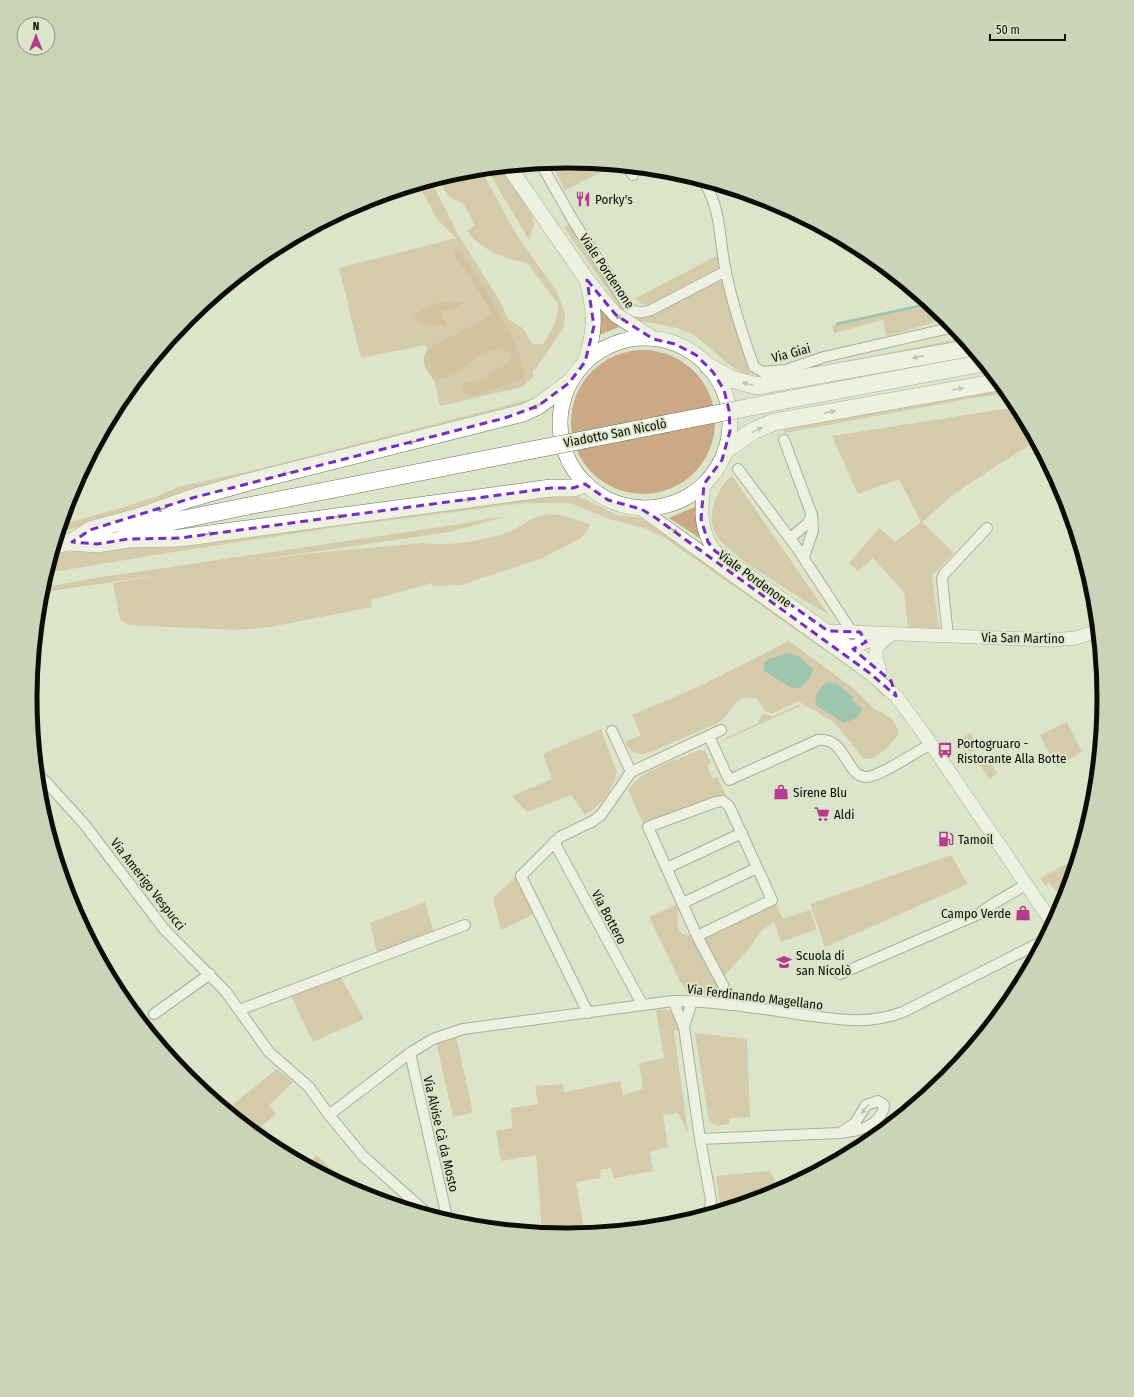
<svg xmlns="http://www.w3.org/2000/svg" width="1134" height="1397" viewBox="0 0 1134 1397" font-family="'Fira Sans Condensed',sans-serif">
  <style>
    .green { fill: #cca986 }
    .forest { fill: #c5986c }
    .water { fill: #529d8c }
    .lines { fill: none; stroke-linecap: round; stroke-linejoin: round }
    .stream { stroke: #529d8c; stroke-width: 3 }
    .street-casing { stroke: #697158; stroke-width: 12 }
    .secondary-casing { stroke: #697158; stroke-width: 14 }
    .primary-casing { stroke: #697158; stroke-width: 16 }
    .highway-casing { stroke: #697158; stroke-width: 18 }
    .street { stroke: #fff; stroke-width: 10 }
    .secondary { stroke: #fff; stroke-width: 13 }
    .primary { stroke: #fff; stroke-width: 15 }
    .highway { stroke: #fff; stroke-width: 17 }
    .highway-bridge-casing { stroke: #697158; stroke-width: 18; stroke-linecap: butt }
    .highway-bridge { stroke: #fff; stroke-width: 17 }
    .oneway { fill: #9e9f9b }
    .marked { fill: none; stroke: #7b2cbf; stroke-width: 3; stroke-dasharray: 8 5; stroke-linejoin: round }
    .labels { text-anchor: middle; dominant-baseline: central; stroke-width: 4; stroke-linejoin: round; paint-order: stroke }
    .poi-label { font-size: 13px; fill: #0c0e06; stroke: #dce5c9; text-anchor: start }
    .street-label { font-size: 13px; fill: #0c0e06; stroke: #dce5c9 }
    .rim { fill: none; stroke: #0c0e06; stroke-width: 5 }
  </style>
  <rect width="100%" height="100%" fill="#dce5c9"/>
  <g class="green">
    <polygon points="567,162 613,166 565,190 551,163"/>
    <polygon points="501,168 532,215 534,225 529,240 487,169"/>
    <path d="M481,170L516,234L557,292L565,314L564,327L535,370L533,368V377L522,387L440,406L426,345L361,358L339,268L456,238L437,219L419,185L431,181L459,236L500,301L508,319L523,328L532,344H543C551,332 559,318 558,304L527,263C504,259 480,249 467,231L475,225L463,203L449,197L438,179L462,172Z"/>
    <polygon points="569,225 629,312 621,309 564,227"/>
    <path d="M718,255L720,267L650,304C643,306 641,304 636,298Z"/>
    <path d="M717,281L723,282L750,376C726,368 712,345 690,333C674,325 653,324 636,320Z"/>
    <polygon points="599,306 619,327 597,336"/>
    <polygon points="931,306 947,319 886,336 883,320 834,333 832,326"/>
    <polygon points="963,338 967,343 802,371 818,363 821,366"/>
    <circle cx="643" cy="422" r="72"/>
    <polygon points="1004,388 1008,393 973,398 784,433 783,427"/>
    <polygon points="543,396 533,402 136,513 59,532 62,524 118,509 161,495 178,487 271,466"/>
    <polygon points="1017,407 1036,442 1010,457 954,494 922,522 954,553 932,576 939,629 908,628 904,592 873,558 858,571 849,563 879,528 895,542 921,522 899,479 858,494 832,436"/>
    <path d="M732,476L828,614C805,600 725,555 715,533C710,522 711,509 716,498C720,489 724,481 732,476Z"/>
    <polygon points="574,494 617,515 644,518 821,641 885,693 883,697 870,682 665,538 644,528 612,520 570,503 526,503 352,525 179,551 47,573 53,553 103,549 526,498"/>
    <polygon points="697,506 697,524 701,539 669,518"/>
    <path d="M511,515L449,532L237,563L314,553L423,543C447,547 490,540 513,530C524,525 531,517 543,515C559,512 576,520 591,525L581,538L543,558L461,585L433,586L432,583L371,600L372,607L270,627L236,630L129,625L120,620L113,583L166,574L58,590L40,594L42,588L83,580L447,526Z"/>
    <path d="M789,641L853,688L873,708L891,718L898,729V735L886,749L874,758L864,759L834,722L798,701L772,714L765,711L757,699C734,692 734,710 720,722L646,754C635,755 630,751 625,742L641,735L632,715L702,685Z"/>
    <polygon points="799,705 800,706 725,740 726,738 758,723 762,714 773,716"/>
    <polygon points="1067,722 1082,752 1056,767 1040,735"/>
    <path d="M601,729L617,772C613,790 601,806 585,815L571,795L527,812L512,796L552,779L543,754Z"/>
    <polygon points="970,733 979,748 970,753 962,738"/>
    <path d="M700,750L705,751L711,764L707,765L713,779L717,777L726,795L643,823L628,790C641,769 678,760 700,750Z"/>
    <polygon points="989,760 997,774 989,779 980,765"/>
    <polygon points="951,855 968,884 825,947 810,904"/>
    <polygon points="1076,859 1068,889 1057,892 1049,883 1045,886 1040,878"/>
    <polygon points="515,877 534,914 501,930 493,898"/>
    <polygon points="425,902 434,933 377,953 370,923"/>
    <path d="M678,904C679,916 671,935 692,936L719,982L717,992L713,995L688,993L680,981L649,917Z"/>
    <polygon points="776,904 783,919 810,910 817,929 781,942 774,922 762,930 748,950 723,977 705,943 705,939"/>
    <polygon points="340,976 364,1019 313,1042 290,994"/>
    <path d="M665,1009C676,1012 677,1021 678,1030L674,1031L688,1133L678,1113L663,1115L668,1147L650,1152L653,1171L614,1178L611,1168L600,1170L601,1178L576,1182L584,1229H542L536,1155L501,1161L496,1131L512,1128L511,1108L538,1104L535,1086L563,1084L564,1092L620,1081L623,1095L643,1089L639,1063L664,1058L656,1010Z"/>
    <polygon points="149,1025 173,1055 170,1057 146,1028"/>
    <polygon points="695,1033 747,1039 750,1117 729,1118 729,1124 718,1126 709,1122"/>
    <polygon points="456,1036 473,1113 453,1117 436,1042"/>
    <polygon points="277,1069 293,1082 269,1105 276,1114 254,1133 226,1110"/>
    <polygon points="317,1155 335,1173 330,1178 306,1165"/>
    <polygon points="769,1171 774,1177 775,1193 721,1210 716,1176"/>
  </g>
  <g class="forest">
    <path d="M455,246L462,253C479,281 527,349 524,379L472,396L462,392V384L486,379L491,373L509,363L512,354L501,348L480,354L459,372L435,381C409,352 433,345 457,334C469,328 481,320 492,313L468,274L454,255Z"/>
    <path d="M452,301L464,303L457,309L441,310L446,326C435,326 421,326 413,317C426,305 435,302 452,301Z"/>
  </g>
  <g class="water">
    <polygon points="787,653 798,656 813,669 810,678 800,688 792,688 764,671 764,663 769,659"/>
    <path d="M827,682L836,683L853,697L852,700L862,709C859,720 852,719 844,723L816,705C814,694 819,689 827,682Z"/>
  </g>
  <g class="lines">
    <polyline class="stream" points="837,324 929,304"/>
    <defs>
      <g id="street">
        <path d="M541,164L574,222L629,308C637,314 642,313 651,310L726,271"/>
        <polyline points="628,168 633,175"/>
        <path d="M704,182C722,210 719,241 726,273C733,306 743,336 754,367L763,372L786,370L824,357L954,327"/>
        <polyline points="784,440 812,515"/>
        <polyline points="738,469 797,548 852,632"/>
        <polyline points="790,538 807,524 812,515 813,530 804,557"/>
        <polyline points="948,637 942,579 944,574 987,528"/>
        <polyline points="612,731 631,772"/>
        <path d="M709,736L729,780L818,740C846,736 846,778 867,777C881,776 917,751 931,744"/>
        <polyline points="38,775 48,784 85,825 164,929 226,992 269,1052 309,1087 329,1115 363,1156 429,1215"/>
        <polyline points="554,842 642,1004"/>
        <polyline points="667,868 742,833"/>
        <polyline points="683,903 757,868"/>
        <polyline points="697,936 772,900 729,806 723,801 716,802 648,827 697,936 723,985 729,1005"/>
        <path d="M840,974L979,914C993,902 1010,895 1025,885"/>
        <polyline points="673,1001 684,1027"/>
        <polyline points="692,1001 684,1027 700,1139 711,1200 709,1214"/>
        <polyline points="239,1010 465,925"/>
        <polyline points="588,1013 521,876 560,837 593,821 601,815 631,772 721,730"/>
        <polyline points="154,1014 210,974"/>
        <polyline points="410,1053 446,1213 446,1220"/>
        <polyline points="938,1083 949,1075"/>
        <path d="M329,1115L410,1053L433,1039L463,1029L673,1001C715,1001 757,1008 798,1014C837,1019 865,1026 903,1012L1043,941"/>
        <path d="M700,1139L840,1133C858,1131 881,1127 884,1105L878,1101L866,1105L855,1123L840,1133"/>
      </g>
      <g id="secondary">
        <path d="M704,485C701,509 699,530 715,551L851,648L878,669"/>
        <polyline points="641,509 871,674 896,696 922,731 1053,924"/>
        <polyline points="828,631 1052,640 1076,638 1097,631"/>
        <polyline points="845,648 847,649 882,636"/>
        <path d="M880,671C874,651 872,650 889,636"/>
      </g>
      <g id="primary">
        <polyline points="509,167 587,280 606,304 616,315 652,338"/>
        <circle cx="645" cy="423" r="85"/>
        <path d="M585,362C595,333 596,315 588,285"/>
      </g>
      <g id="highway">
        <polyline points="708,366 731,379 757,386 971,348"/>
        <polyline points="726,450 753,431 774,422 999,382"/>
        <polyline points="126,531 248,506"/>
        <polyline points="72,542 90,530 138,517 192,498 252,481 523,413 538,406 569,383"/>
        <polyline points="72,542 97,544 128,539 180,538 551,488 573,488 585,484"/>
        <polyline points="55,545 82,539"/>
      </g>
    </defs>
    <use href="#street" class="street-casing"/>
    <use href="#secondary" class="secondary-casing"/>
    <use href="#primary" class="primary-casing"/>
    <use href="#highway" class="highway-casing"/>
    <use href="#street" class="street"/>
    <use href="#secondary" class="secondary"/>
    <use href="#primary" class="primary"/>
    <use href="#highway" class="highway"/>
    <defs>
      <polyline id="highway-bridge" points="248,506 786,400 983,363"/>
    </defs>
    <use href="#highway-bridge" class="highway-bridge-casing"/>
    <use href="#highway-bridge" class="highway-bridge"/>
  </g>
  <defs><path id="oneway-solid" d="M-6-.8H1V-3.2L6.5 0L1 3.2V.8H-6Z"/></defs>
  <g class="oneway">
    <use href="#oneway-solid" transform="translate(620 318) rotate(-144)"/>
    <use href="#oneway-solid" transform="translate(918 357) rotate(169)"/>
    <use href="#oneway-solid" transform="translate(748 384) rotate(-165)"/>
    <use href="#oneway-solid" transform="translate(958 389) rotate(-10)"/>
    <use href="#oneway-solid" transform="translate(537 406) rotate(151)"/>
    <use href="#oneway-solid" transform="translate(830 412) rotate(-10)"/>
    <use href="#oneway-solid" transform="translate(757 430) rotate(-28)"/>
    <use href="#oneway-solid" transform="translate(413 442) rotate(166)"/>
    <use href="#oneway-solid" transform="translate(287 473) rotate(167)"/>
    <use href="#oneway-solid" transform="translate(466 500) rotate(-8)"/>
    <use href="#oneway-solid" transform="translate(162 509) rotate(161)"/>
    <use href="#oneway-solid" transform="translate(337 517) rotate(-8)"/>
    <use href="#oneway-solid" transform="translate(673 530) rotate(36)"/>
    <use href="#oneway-solid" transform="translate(208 534) rotate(-7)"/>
    <use href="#oneway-solid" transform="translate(865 1109) rotate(130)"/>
  </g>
  <path d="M0 0H1134V1397H0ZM587,280L616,315L653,339L675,344L696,355L713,372L724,390L729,410L730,431L722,460L704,484L701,519L708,542L715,551L828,631L860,632L866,642L853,649L891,681L896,696L871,674L653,516L641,509L608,500L585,484L573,488H551L180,538L128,539L97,544L72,542L90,530L192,498L505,418L538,406L569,383L585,362L594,326Z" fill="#dce5c9" fill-opacity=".55" fill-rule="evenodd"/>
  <path class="marked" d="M587,280L616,315L653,339L675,344L696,355L713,372L724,390L729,410L730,431L722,460L704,484L701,519L708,542L715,551L828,631L860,632L866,642L853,649L891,681L896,696L871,674L653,516L641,509L608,500L585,484L573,488H551L180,538L128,539L97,544L72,542L90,530L192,498L505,418L538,406L569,383L585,362L594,326Z"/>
  <defs>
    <symbol id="restaurant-bare" viewBox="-9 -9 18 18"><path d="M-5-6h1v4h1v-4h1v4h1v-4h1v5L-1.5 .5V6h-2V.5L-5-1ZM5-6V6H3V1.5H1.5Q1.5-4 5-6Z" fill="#b63c8f" stroke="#dce5c9" stroke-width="2.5" paint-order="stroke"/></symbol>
    <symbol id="bus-bare" viewBox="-9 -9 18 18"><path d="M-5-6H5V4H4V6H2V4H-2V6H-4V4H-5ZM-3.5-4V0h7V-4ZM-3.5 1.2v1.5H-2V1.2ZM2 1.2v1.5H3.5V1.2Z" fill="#b63c8f" stroke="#dce5c9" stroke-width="2.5" paint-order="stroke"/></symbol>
    <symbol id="shop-bare" viewBox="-9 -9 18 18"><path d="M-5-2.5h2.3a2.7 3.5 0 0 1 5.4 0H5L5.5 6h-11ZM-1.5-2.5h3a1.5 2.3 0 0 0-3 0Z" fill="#b63c8f" stroke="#dce5c9" stroke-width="2.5" paint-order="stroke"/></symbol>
    <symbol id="supermarket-bare" viewBox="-9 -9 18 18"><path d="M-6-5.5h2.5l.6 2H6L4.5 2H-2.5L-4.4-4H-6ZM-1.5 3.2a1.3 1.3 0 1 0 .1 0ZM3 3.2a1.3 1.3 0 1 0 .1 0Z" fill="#b63c8f" stroke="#dce5c9" stroke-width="2.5" paint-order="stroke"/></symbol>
    <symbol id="fuel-bare" viewBox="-9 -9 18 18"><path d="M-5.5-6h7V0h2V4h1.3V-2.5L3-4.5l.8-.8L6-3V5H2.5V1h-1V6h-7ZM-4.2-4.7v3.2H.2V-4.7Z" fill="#b63c8f" stroke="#dce5c9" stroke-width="2.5" paint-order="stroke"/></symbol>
    <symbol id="school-bare" viewBox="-9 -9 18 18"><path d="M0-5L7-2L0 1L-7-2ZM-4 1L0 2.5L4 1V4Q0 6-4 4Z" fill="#b63c8f" stroke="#dce5c9" stroke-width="2.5" paint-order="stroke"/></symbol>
  </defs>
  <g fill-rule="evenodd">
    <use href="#restaurant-bare" x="572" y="188" width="22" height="22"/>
    <use href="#bus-bare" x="934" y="739" width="22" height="22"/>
    <use href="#shop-bare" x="770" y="781" width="22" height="22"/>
    <use href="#supermarket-bare" x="811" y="803" width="22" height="22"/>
    <use href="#fuel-bare" x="935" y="828" width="22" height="22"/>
    <use href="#shop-bare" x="1012" y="902" width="22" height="22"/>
    <use href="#school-bare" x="773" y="951" width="22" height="22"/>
  </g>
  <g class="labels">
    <g class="poi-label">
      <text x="595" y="199">Porky's</text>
      <text x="957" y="743">Portogruaro -<tspan x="957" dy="15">Ristorante Alla Botte</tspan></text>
      <text x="793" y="792">Sirene Blu</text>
      <text x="834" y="814">Aldi</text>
      <text x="958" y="839">Tamoil</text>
      <text x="1011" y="913" text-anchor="end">Campo Verde</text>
      <text x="796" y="955">Scuola di<tspan x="796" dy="15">san Nicolò</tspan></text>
    </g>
    <g class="street-label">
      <text transform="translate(607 271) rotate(56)">Viale Pordenone</text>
      <text transform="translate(791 353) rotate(-15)">Via Giai</text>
      <text transform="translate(615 433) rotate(-11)">Viadotto San Nicolò</text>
      <text transform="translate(755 579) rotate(36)">Viale Pordenone</text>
      <text transform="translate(1023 638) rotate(1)">Via San Martino</text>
      <text transform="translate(148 884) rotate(52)">Via Amerigo Vespucci</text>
      <text transform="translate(609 917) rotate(62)">Via Bottero</text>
      <text transform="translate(755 997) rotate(7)">Via Ferdinando Magellano</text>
      <text transform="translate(441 1134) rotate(77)">Via Alvise Cà da Mosto</text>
    </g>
  </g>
  <path d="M0 0H1134V1397H0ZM37 698a530 530 0 1 1 1060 0a530 530 0 1 1-1060 0Z" fill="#cbd4b9" fill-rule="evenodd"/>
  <path class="rim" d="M37 698a530 530 0 1 1 1060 0a530 530 0 1 1-1060 0Z"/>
  <g transform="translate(36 36)"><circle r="19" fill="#dce5c9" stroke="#898f7b"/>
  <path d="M0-3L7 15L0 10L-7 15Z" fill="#b63c8f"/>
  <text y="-6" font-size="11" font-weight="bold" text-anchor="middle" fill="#0c0e06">N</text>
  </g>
  <path d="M990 34v6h75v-6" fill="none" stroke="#0c0e06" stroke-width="2"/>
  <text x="996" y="34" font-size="12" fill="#0c0e06" stroke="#dce5c9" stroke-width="3" paint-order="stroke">50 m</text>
</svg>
